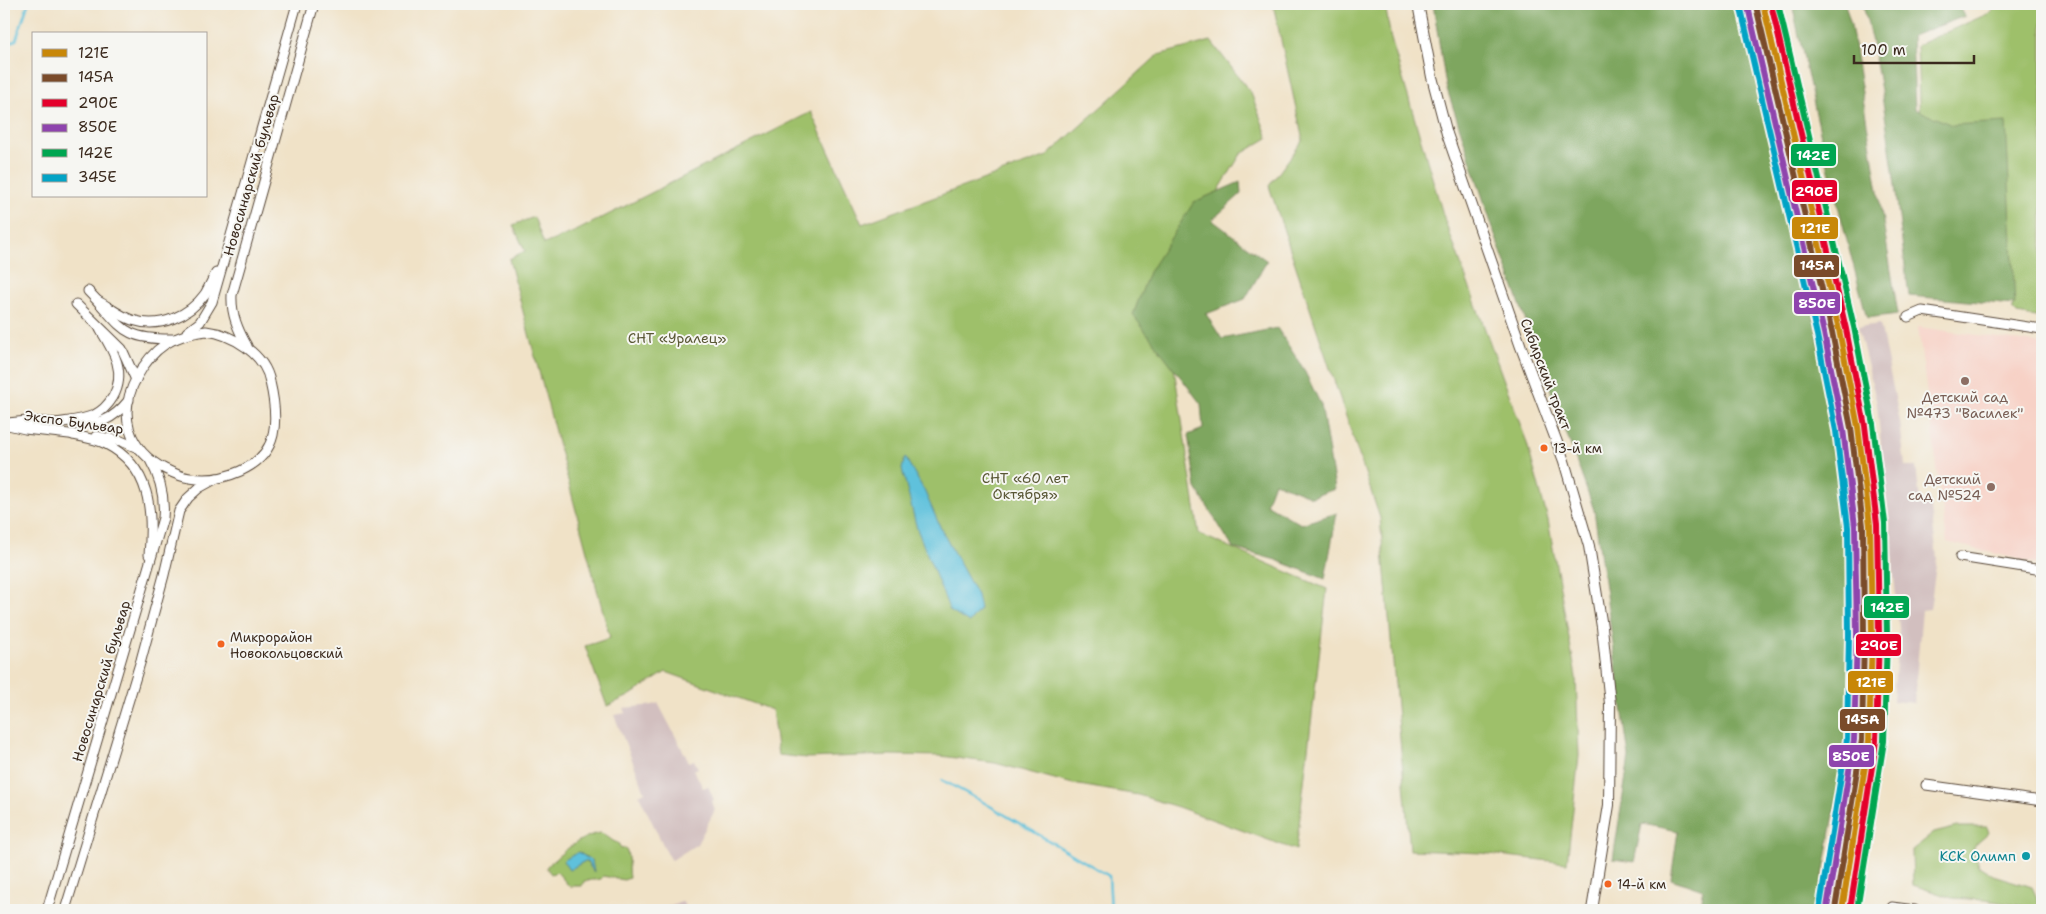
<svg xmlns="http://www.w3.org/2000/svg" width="2046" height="914" viewBox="0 0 2046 914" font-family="'Shantell Sans',sans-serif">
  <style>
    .built { fill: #f7d1c6 }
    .industrial { fill: #d2bfbf }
    .green { fill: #9ec06a; stroke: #6c7544; fill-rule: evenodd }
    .forest { fill: #7ea65e; stroke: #5c683e }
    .water { fill: #5ec1dc; stroke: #4c767d }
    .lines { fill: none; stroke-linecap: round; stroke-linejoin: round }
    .stream { stroke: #5ec1dc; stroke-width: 2.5 }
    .minor-casing { stroke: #564637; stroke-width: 11 }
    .major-casing { stroke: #564637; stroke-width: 12 }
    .minor { stroke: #fff; stroke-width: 9 }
    .major { stroke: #fff; stroke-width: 10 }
    .rail-1-casing { stroke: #f6f6f2; stroke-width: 10 }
    .rail-2-casing { stroke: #f6f6f2; stroke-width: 10 }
    .rail-3-casing { stroke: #f6f6f2; stroke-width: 10 }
    .rail-4-casing { stroke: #f6f6f2; stroke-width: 10 }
    .rail-5-casing { stroke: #f6f6f2; stroke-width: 10 }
    .rail-6-casing { stroke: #f6f6f2; stroke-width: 10 }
    .rail-1 { stroke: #c88708; stroke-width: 6 }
    .rail-2 { stroke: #7a4b2a; stroke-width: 6 }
    .rail-3 { stroke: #e4002b; stroke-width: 6 }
    .rail-4 { stroke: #8e44ad; stroke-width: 6 }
    .rail-5 { stroke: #00a651; stroke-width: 6 }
    .rail-6 { stroke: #03a3c5; stroke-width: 6 }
    .education-dot { fill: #8d6e63; stroke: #f6f6f2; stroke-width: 2 }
    .bus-dot { fill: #f26522; stroke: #f6f6f2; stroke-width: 2 }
    .culture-dot { fill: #0f9aa8; stroke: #f6f6f2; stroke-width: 2 }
    .labels { text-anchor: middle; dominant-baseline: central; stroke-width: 4; stroke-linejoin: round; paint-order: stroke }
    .bus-label { font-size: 13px; fill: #3b2a1e; stroke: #f6f6f2; text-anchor: start }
    .street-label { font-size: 14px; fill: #3b2a1e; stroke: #f6f6f2 }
    .park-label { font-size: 14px; fill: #595735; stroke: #f6f6f2 }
    .education-label { font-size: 14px; fill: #785e54; stroke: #f6f6f2 }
    .culture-label { font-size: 14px; fill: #0d838f; stroke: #f6f6f2; text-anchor: end }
    .line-badge { stroke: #f6f6f2; stroke-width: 2 }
    .badge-label { font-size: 14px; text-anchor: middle; font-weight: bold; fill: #fff }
  </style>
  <rect width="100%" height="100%" fill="#f6f6f2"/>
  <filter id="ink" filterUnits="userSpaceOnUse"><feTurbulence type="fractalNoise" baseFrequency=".02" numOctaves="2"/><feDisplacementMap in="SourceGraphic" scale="10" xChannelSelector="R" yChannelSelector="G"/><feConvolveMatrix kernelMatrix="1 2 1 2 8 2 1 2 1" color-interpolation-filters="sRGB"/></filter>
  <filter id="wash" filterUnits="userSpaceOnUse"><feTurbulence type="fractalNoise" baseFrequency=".0096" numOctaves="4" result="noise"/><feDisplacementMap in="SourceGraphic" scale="20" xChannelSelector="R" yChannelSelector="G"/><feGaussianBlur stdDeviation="1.12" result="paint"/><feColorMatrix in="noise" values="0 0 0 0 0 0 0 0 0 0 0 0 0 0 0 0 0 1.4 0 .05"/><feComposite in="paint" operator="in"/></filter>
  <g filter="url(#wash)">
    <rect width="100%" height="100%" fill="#f0e2c7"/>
    <polygon class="built" points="1918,327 2042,344 2042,565 1947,542"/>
    <g class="industrial">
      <polygon points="1880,324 1900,422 1905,466 1916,466 1920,501 1930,500 1937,558 1930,609 1922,610 1914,703 1893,701 1899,628 1877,404 1858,327"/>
      <polygon points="658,703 689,762 694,760 698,768 694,770 703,788 708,786 714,800 712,801 715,810 697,844 672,860 669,857 639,795 645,792 614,715 626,713 624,708 653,705"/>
      <polygon points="682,901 687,910 659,910"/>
    </g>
    <g class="green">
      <polygon points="1273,4 1385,4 1391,39 1445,221 1526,440 1548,520 1576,677 1579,756 1567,863 1481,853 1410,850 1380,518 1269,186 1303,140"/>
      <polygon points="1992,4 2042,4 2042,318 2017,314 2013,310 2010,265 1920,126 1917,45 1992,12"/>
      <polygon points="1211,41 1251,93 1268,138 1241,154 1142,315 1173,361 1199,534 1327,589 1296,850 1178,807 1138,795 1073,784 995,763 941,756 889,755 807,758 778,755 772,710 666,672 629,696 607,706 585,646 610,638 509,259 525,251 513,225 534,217 544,244 576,231 811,112 862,224 1047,156 1158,55"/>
      <polygon points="1958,827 1987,827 1989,833 1973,847 1979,866 1993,875 2032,887 2042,909 1985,900 1952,898 1913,885 1912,850 1934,833"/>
      <path d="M600,833C607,834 610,841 618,843L621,849L626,848C630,859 627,866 629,878L624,880L603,876L601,879L584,881L582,886H569L557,872L551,874L546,867C562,853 578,837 600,833ZM578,852L592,861L593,871L588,863L585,861L569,869L567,864Z"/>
    </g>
    <g class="forest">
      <polygon points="1433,4 1743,4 1770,112 1805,273 1835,424 1849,573 1854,702 1817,910 1701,910 1703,890 1671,879 1678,831 1642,824 1634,862 1613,859 1629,757 1594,510 1496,238 1446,86"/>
      <polygon points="1792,4 1845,4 1851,25 1898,314 1867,318 1825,155"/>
      <path d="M1863,4H1962L1959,6L1965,16L1912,36L1915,109L1952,125L2006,122L2015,305L1909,296C1896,199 1887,99 1863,4Z"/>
      <polygon points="1240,182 1241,194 1212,220 1267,261 1245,299 1206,314 1222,339 1277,328 1303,368 1321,405 1335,489 1312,497 1274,482 1266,504 1301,524 1337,513 1325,579 1276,560 1233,548 1196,488 1188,435 1203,429 1201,404 1133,315 1149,272 1194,202"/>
    </g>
    <g class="water">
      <polygon points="905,457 924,490 942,531 977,595 980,609 969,623 950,611 917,529 902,469"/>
      <polygon points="578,852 592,861 594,872 588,863 585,861 569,870 563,861"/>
    </g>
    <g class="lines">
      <g class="stream">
        <polyline points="4,46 16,40 28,4"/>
        <polyline points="942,780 983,802 1109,876 1111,910"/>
      </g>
    </g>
  </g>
  <g filter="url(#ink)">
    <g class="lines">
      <defs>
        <g id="minor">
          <path d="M88,291C123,326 119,340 175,339"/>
          <path d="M98,301C109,307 120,316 132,320C160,329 189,316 205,294C209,287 212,280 216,273"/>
          <polyline points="76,304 122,349 136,380"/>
          <polyline points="1908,317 1922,311 2042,329"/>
          <path d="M206,331C232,334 265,354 270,382C274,399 277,417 273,435C265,469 221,483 190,478C181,477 173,473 165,469C128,450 117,414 137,377C153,347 173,335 206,331Z"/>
          <polyline points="187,332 200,322 212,302 297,4"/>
          <path d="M247,346C238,330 231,314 232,295L314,4"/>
          <polyline points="8,423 27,421 60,423"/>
          <path d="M56,423C68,421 82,420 94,415C103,411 108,405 113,397C127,372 113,350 100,329"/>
          <polyline points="4,424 25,429 78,435"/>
          <path d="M73,424C99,425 112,421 129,400"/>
          <path d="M73,435C84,437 96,439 106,444C151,467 153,511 149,555"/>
          <polyline points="96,436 121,441 138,448"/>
          <polyline points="1960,557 2042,570"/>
          <polyline points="1926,785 2042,801"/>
          <polyline points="1892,907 1915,910"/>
          <path d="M47,910L163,518C165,497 161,479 150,460"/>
          <polyline points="65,910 141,660 164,575 179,511 188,498 199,488 217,478"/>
        </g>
        <polyline id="major" points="1418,4 1432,77 1447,134 1521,347 1564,461 1589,546 1602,627 1610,704 1609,805 1592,910"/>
      </defs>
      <use href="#minor" class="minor-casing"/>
      <use href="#major" class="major-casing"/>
      <use href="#minor" class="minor"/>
      <use href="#major" class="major"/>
      <defs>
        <polyline id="rail-1" points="1763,4 1839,330 1858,427 1870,525 1872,635 1869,741 1842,910"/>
        <polyline id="rail-2" points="1756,6 1832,332 1851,428 1863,526 1864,635 1862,740 1835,909"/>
        <polyline id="rail-3" points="1771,4 1846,329 1865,426 1877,524 1879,635 1876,741 1850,910"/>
        <polyline id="rail-4" points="1748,7 1824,333 1843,429 1855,526 1857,635 1854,740 1827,908"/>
        <polyline id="rail-5" points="1778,4 1854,327 1873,424 1885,523 1887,635 1884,741 1857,910"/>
        <polyline id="rail-6" points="1741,9 1817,335 1836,431 1848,527 1849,635 1847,739 1820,906"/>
      </defs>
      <use href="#rail-1" class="rail-1-casing"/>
      <use href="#rail-2" class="rail-2-casing"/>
      <use href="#rail-3" class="rail-3-casing"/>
      <use href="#rail-4" class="rail-4-casing"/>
      <use href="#rail-5" class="rail-5-casing"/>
      <use href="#rail-6" class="rail-6-casing"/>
      <use href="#rail-1" class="rail-1"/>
      <use href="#rail-2" class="rail-2"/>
      <use href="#rail-3" class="rail-3"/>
      <use href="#rail-4" class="rail-4"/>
      <use href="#rail-5" class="rail-5"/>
      <use href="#rail-6" class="rail-6"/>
    </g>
  </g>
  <g class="education-dot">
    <circle cx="1965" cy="381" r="5"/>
    <circle cx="1991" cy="487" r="5"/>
  </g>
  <g class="bus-dot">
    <circle cx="1544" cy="448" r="4.5"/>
    <circle cx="221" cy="644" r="4.5"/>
    <circle cx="1608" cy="884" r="4.5"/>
  </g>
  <circle class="culture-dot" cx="2026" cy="856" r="5"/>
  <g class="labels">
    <g class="bus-label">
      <text x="1553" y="448">13-й км</text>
      <text x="230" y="637">Микрорайон<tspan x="230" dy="16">Новокольцовский</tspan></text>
      <text x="1617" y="884">14-й км</text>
    </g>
    <g class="street-label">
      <text transform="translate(251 175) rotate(-74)">Новосинарский бульвар</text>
      <text transform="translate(1546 374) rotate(69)">Сибирский тракт</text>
      <text transform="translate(74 422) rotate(8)">Экспо Бульвар</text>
      <text transform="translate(101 681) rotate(-73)">Новосинарский бульвар</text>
    </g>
    <g class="park-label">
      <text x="677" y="338">СНТ «Уралец»</text>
      <text x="1025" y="478">СНТ «60 лет<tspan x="1025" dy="16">Октября»</tspan></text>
    </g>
    <g class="education-label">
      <text x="1965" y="397">Детский сад<tspan x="1965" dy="16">№473 "Василек"</tspan></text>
      <text x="1981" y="479" text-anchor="end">Детский<tspan x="1981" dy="16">сад №524</tspan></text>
    </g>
    <g class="culture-label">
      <text x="2016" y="856">КСК Олимп</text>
    </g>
  </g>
  <g class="line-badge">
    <rect x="1790" y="143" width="47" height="24" rx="5" fill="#00a651"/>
    <rect x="1791" y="179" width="47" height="24" rx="5" fill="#e4002b"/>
    <rect x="1791" y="216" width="48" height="24" rx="5" fill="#c88708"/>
    <rect x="1793" y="254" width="47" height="24" rx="5" fill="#7a4b2a"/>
    <rect x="1793" y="291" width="48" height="24" rx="5" fill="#8e44ad"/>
    <rect x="1863" y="595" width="47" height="24" rx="5" fill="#00a651"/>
    <rect x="1855" y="633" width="47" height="24" rx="5" fill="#e4002b"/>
    <rect x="1847" y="670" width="47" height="24" rx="5" fill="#c88708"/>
    <rect x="1839" y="708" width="47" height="24" rx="5" fill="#7a4b2a"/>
    <rect x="1828" y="744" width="47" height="24" rx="5" fill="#8e44ad"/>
  </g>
  <g class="badge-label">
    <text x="1813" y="160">142Е</text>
    <text x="1814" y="196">290Е</text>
    <text x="1815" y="233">121Е</text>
    <text x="1817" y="270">145А</text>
    <text x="1817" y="308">850Е</text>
    <text x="1887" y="612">142Е</text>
    <text x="1879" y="650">290Е</text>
    <text x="1871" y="687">121Е</text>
    <text x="1862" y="724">145А</text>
    <text x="1851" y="761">850Е</text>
  </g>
  <rect width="2046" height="914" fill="none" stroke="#f6f6f2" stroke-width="20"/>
  <rect x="32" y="32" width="175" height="165" fill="#f6f6f2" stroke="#aba49d"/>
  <rect x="42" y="49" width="25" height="8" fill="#c88708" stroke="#aba49d"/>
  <text x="78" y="58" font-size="15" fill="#3b2a1e">121Е</text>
  <rect x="42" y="74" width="25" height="8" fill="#7a4b2a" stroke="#aba49d"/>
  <text x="78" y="82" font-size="15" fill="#3b2a1e">145А</text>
  <rect x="42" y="99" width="25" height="8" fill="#e4002b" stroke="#aba49d"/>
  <text x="78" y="108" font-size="15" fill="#3b2a1e">290Е</text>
  <rect x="42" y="124" width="25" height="8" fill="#8e44ad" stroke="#aba49d"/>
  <text x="78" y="132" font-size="15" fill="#3b2a1e">850Е</text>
  <rect x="42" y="149" width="25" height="8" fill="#00a651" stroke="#aba49d"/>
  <text x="78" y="158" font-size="15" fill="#3b2a1e">142Е</text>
  <rect x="42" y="174" width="25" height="8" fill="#03a3c5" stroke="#aba49d"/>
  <text x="78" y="182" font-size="15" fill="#3b2a1e">345Е</text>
  <path d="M1854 55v8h120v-8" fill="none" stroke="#3b2a1e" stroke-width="2.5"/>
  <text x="1861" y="55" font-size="15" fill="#3b2a1e" stroke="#f6f6f2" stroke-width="4" paint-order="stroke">100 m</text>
</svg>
